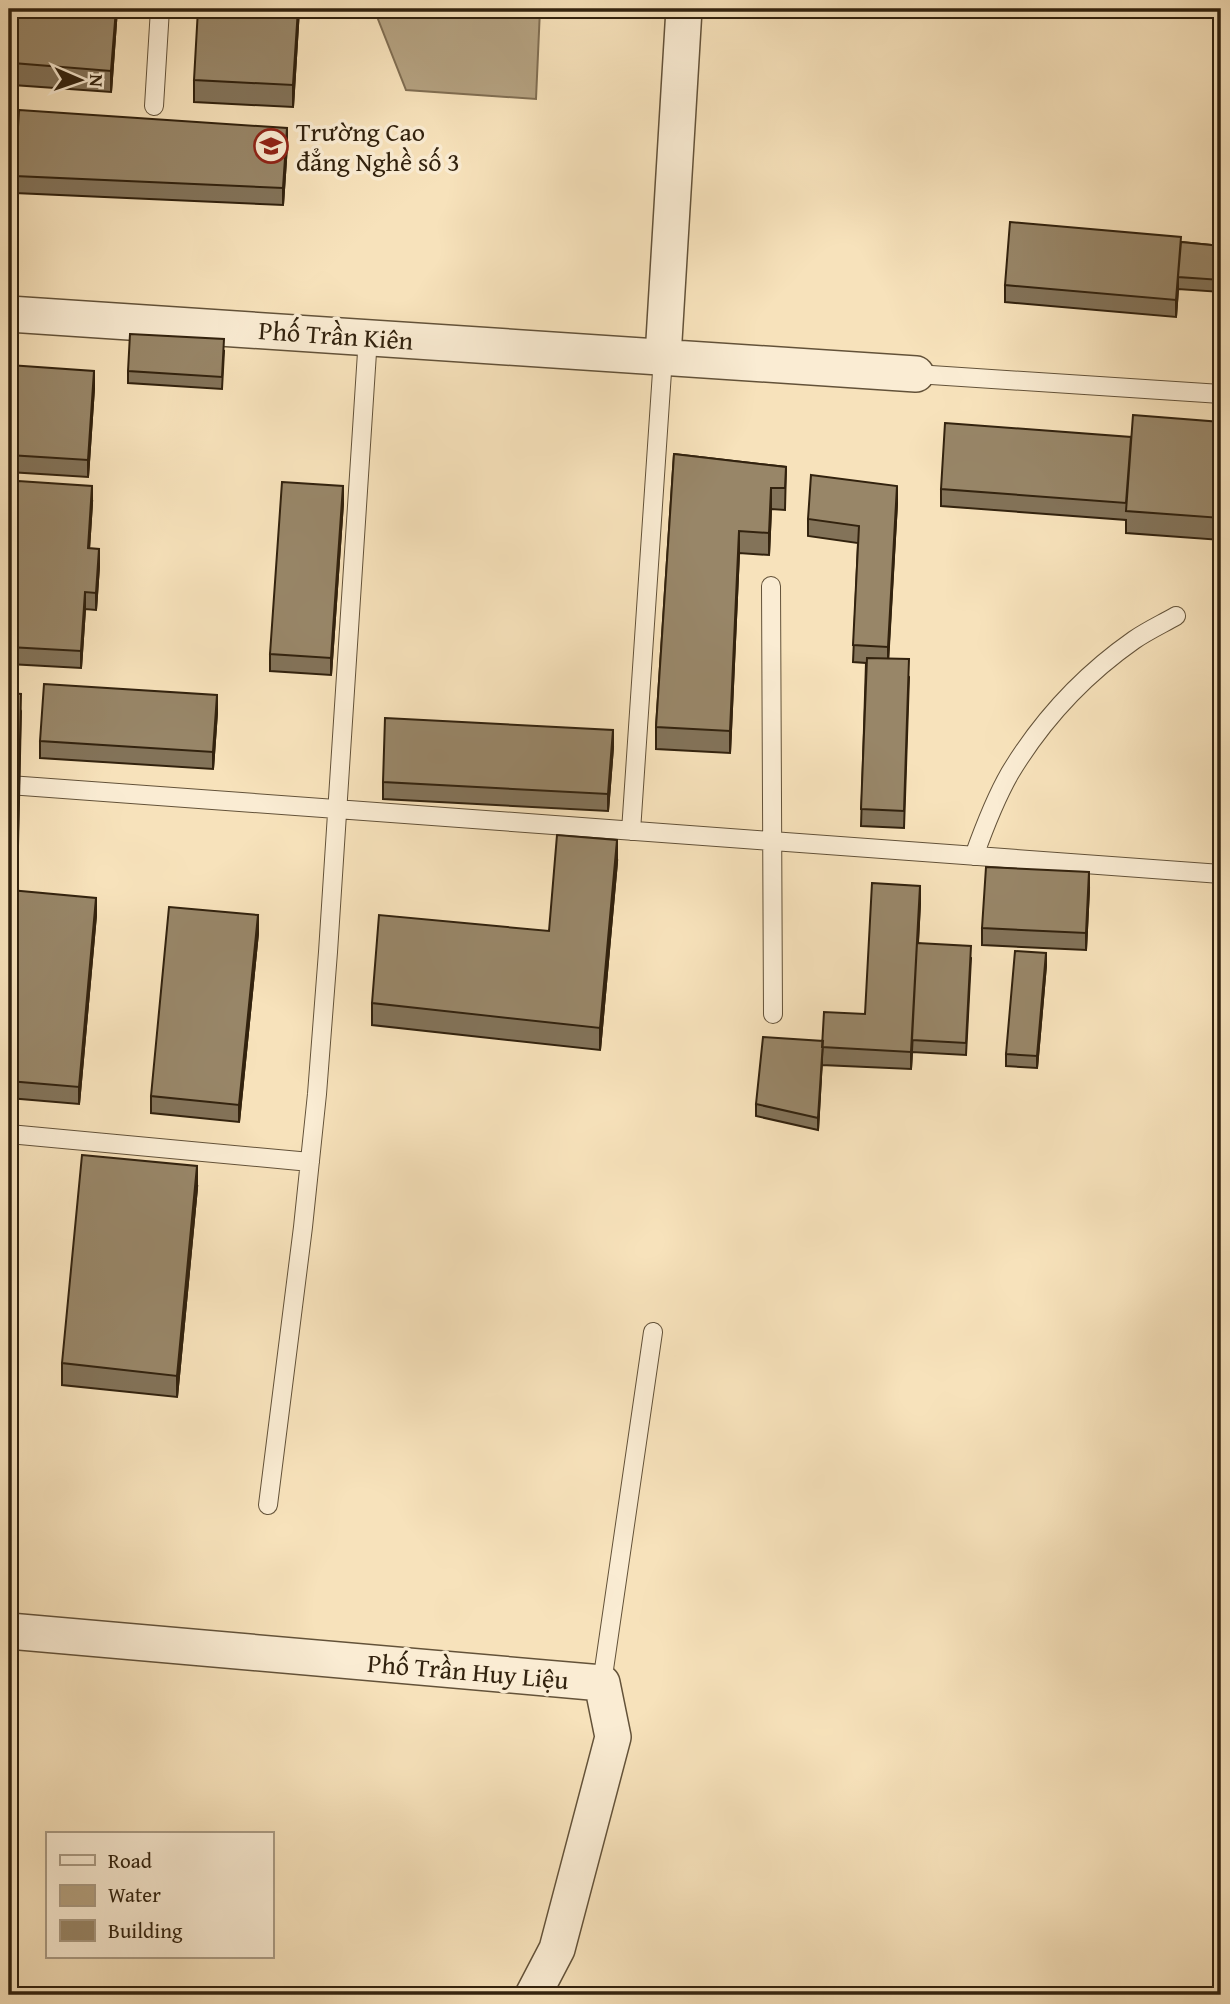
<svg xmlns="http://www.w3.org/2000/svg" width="1230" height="2004" font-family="'Gentium Book Plus',serif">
<rect width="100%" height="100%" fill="#f7e2bb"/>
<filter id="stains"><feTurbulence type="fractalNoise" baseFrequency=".00286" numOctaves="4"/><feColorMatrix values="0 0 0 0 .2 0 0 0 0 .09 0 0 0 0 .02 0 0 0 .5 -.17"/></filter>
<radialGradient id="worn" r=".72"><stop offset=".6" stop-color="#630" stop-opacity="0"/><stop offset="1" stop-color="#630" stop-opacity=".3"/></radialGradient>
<path fill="#b4a180" stroke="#806e52" stroke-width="2" d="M 374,9 L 540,9 L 536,99 L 406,90 Z"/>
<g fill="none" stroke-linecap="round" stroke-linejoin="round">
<g stroke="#635239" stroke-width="20">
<path id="lane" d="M 154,106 L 160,9
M 916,374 L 1221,394
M 771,586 L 773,1014
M 9,785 L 1221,874
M 631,831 L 663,357
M 974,856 C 984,828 995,799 1010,773 C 1042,720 1084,675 1134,640 C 1147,631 1162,624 1176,616
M 9,1134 L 310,1162
M 268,1505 L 303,1227 L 317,1094 L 328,952 L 368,337
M 602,1683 L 653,1332"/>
</g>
<g stroke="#635239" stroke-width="38">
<path id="street" d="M 9,314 L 916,374
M 663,357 L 684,9
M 9,1631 L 602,1683 L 613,1737 L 557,1949 L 533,1995"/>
</g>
<use href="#lane" stroke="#faecd3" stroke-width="18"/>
<use href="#street" stroke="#faecd3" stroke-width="35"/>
</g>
<path fill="#837359" stroke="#32220e" stroke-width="2" d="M 17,9 L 117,9 L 111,92 L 13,85 L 13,63 Z
M 299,9 L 293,107 L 194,102 L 194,80 Z
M 287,145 L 283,205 L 15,193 L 15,176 Z
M 1181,242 L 1221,246 L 1221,292 L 1178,289 L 1176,317 L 1005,302 L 1005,285 Z
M 224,351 L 222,389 L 128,383 L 128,371 Z
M 9,365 L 94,388 L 88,477 L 9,472 Z
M 1221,422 L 1221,540 L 1126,533 L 1126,520 L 941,506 L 941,489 L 1131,437 Z
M 674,454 L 786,467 L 785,510 L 771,509 L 769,555 L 739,553 L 730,753 L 656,749 L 656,727 Z
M 92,503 L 89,549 L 99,566 L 96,610 L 85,609 L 81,668 L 9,664 L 9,611 Z
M 343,503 L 331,675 L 270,671 L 270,654 Z
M 897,503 L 888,659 L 909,677 L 904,828 L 861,826 L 866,663 L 853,662 L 858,543 L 808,536 L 808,519 Z
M 9,693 L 21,711 L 17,891 L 96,915 L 79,1104 L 9,1098 L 10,895 L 9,895 Z
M 217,712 L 213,769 L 40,758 L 40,741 Z
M 613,747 L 608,811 L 383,799 L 383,782 Z
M 617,862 L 600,1050 L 372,1025 L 372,1003 L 549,931 Z
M 1089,889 L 1086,950 L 982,945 L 982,928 Z
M 920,903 L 918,943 L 971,958 L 966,1055 L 912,1052 L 911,1069 L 822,1065 L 822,1059 L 818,1130 L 756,1116 L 756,1104 L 823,1041 L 865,1014 Z
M 258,933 L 239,1122 L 151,1113 L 151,1096 Z
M 1046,965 L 1037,1068 L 1006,1066 L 1006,1054 Z
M 197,1188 L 177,1397 L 62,1385 L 62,1363 Z"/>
<path fill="#6a5e49" stroke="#32220e" stroke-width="2" d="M 116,9 L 117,9 L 111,92 L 111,71 Z
M 298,9 L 299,9 L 293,107 L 293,85 Z
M 287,128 L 287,145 L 283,205 L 283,188 Z
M 1178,277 L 1178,289 L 1176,317 L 1176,300 Z
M 94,371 L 94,388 L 88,477 L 88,460 Z
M 92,486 L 92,503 L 88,565 L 88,548 Z
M 343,486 L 343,503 L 331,675 L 331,658 Z
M 897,486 L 897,503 L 888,664 L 888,647 Z
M 771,488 L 771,509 L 769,555 L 769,533 Z
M 739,531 L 739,553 L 730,753 L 730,731 Z
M 99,549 L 99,566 L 96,610 L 96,593 Z
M 85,592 L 85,609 L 81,668 L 81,651 Z
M 217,695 L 217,712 L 213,769 L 213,752 Z
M 613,730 L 613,747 L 608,811 L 608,794 Z
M 617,840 L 617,862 L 600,1050 L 600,1028 Z
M 1089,872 L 1089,889 L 1086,950 L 1086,933 Z
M 920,886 L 920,903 L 911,1069 L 911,1052 Z
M 96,898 L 96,915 L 79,1104 L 79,1087 Z
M 258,915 L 258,933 L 239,1122 L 239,1105 Z
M 1046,953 L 1046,965 L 1037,1068 L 1037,1056 Z
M 823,1041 L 822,1059 L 818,1130 L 818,1118 Z
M 197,1166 L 197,1188 L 177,1397 L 177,1376 Z"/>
<path fill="#988668" stroke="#32220e" stroke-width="2" d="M 17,9 L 116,9 L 111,71 L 13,63 Z
M 198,9 L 298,9 L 293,85 L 194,80 Z
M 19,110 L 287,128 L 283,188 L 15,176 Z
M 1010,222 L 1181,237 L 1176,300 L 1005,285 Z
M 1181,242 L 1221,246 L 1221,280 L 1178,277 Z
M 130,334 L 224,339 L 222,377 L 128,371 Z
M 9,365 L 94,371 L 88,460 L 9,455 Z
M 1133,415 L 1221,422 L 1221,518 L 1126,511 Z
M 945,423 L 1131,437 L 1126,503 L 941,489 Z
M 674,454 L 786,467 L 785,488 L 771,488 L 769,533 L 739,531 L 730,731 L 656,727 Z
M 811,475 L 897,486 L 888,647 L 853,645 L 859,526 L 808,519 Z
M 18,481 L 92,486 L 88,548 L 99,549 L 96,593 L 85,592 L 81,651 L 9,647 L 9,611 Z
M 282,482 L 343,486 L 331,658 L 270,654 Z
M 867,658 L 909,659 L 904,811 L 861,809 Z
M 44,684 L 217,695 L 213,752 L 40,741 Z
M 9,693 L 21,694 L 17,878 L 9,878 Z
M 385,718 L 613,730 L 608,794 L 383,782 Z
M 557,835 L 617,840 L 600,1028 L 372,1003 L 379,915 L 549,931 Z
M 986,867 L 1089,872 L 1086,933 L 982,928 Z
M 872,883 L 920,886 L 911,1052 L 822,1047 L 824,1012 L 865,1014 Z
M 10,890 L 96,898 L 79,1087 L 9,1081 L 9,904 Z
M 169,907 L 258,915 L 239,1105 L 151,1096 Z
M 917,943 L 971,946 L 966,1043 L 912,1040 Z
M 1015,951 L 1046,953 L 1037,1056 L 1006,1054 Z
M 763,1037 L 823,1041 L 818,1118 L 756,1104 Z
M 82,1155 L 197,1166 L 177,1376 L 62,1363 Z"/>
<defs>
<g id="university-ring" transform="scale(1.75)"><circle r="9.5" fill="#faecd3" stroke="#8f2418" stroke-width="1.5"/><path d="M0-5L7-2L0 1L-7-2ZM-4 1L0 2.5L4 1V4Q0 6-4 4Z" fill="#8f2418"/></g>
</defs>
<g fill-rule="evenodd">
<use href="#university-ring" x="271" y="146"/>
</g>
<g text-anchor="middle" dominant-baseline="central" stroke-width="7" stroke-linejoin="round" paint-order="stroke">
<g font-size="26" fill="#32220e" stroke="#faecd3" text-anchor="start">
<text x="296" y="131">Trường Cao<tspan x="296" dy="30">đẳng Nghề số 3</tspan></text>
</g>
<g font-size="26" fill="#32220e" stroke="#faecd3">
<text transform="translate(336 335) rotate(4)">Phố Trần Kiên</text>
<text transform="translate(468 1671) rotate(5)">Phố Trần Huy Liệu</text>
</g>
</g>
<rect width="1230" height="2004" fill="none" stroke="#f7e2bb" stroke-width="35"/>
<rect x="10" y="10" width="1209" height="1983" fill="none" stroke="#32220e" stroke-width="3.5"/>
<rect x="18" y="18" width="1195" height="1969" fill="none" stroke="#32220e" stroke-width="2"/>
<rect x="46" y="1832" width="228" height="126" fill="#faecd3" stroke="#aa9b84" stroke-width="2"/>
<rect x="60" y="1855" width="35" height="10" fill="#faecd3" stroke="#aa9b84" stroke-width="2"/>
<text x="108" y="1868" font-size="21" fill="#32220e">Road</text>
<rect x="60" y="1885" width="35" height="21" fill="#b4a180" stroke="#aa9b84" stroke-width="2"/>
<text x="108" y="1902" font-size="21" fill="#32220e">Water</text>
<rect x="60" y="1920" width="35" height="21" fill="#988668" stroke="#aa9b84" stroke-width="2"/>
<text x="108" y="1938" font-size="21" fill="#32220e">Building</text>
<g transform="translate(80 80) rotate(92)" stroke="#faecd3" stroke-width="5" paint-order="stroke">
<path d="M0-5L12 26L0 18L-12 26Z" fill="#32220e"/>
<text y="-10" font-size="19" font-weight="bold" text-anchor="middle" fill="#32220e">N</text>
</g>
<rect width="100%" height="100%" filter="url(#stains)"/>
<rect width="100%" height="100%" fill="url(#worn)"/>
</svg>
